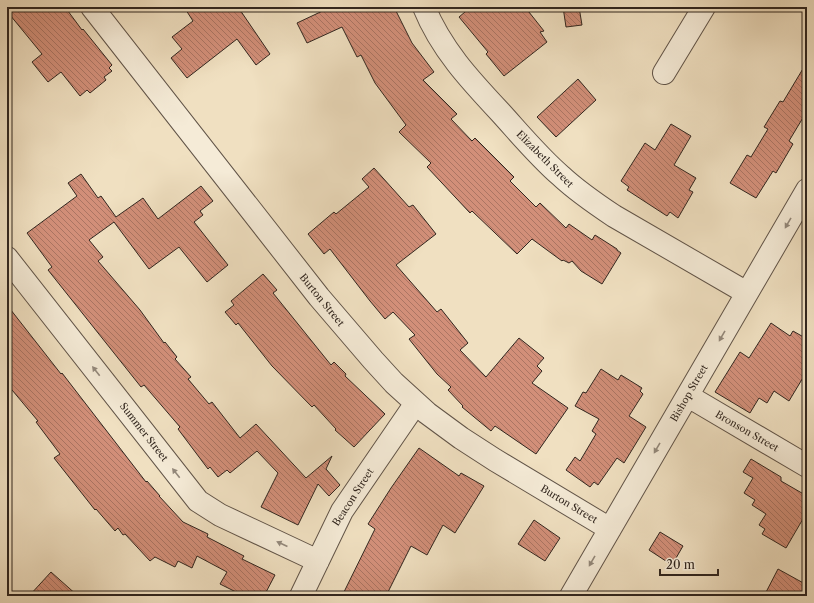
<svg xmlns="http://www.w3.org/2000/svg" width="814" height="603" font-family="'Libre Caslon Text',serif">
<defs>
<pattern id="building-back-hatch" width="6" height="6" patternUnits="userSpaceOnUse"><rect width="6" height="6" fill="#d28f79"/><path d="M-1 5l2 2M0 0l6 6M5-1l2 2" fill="none" stroke="#ab7563"/></pattern>
</defs>
<rect width="100%" height="100%" fill="#f0e0c1"/>
<filter id="stains"><feTurbulence type="fractalNoise" baseFrequency=".005" numOctaves="4"/><feColorMatrix values="0 0 0 0 .2 0 0 0 0 .09 0 0 0 0 .02 0 0 0 .5 -.17"/></filter>
<radialGradient id="worn" r=".72"><stop offset=".6" stop-color="#630" stop-opacity="0"/><stop offset="1" stop-color="#630" stop-opacity=".3"/></radialGradient>
<path fill="url(#building-back-hatch)" stroke="#31261f" d="M 16,7 L 65,7 L 82,30 L 83,29 L 112,65 L 109,68 L 112,71 L 104,77 L 106,80 L 90,93 L 87,90 L 80,96 L 61,72 L 48,82 L 32,62 L 42,54 L 10,15 Z
M 184,7 L 238,7 L 270,54 L 256,65 L 237,39 L 187,78 L 171,58 L 182,49 L 172,37 L 193,21 Z
M 331,7 L 394,7 L 412,43 L 434,72 L 423,80 L 457,114 L 451,119 L 472,141 L 475,138 L 514,177 L 510,181 L 536,207 L 540,203 L 566,228 L 569,224 L 592,240 L 595,235 L 617,249 L 617,250 L 621,253 L 602,284 L 581,271 L 572,261 L 569,263 L 563,260 L 562,261 L 532,239 L 517,254 L 472,211 L 470,213 L 427,167 L 431,163 L 399,132 L 406,125 L 375,83 L 361,55 L 357,57 L 342,27 L 307,43 L 297,23 Z
M 471,7 L 525,7 L 544,31 L 540,32 L 547,42 L 504,76 L 486,54 L 488,52 L 459,17 Z
M 563,7 L 579,7 L 582,25 L 566,27 Z
M 807,62 L 807,111 L 789,141 L 793,144 L 776,173 L 773,171 L 756,198 L 730,183 L 747,155 L 751,157 L 768,129 L 764,127 L 780,101 L 783,102 Z
M 578,79 L 596,100 L 556,137 L 537,117 Z
M 671,124 L 691,136 L 674,165 L 696,178 L 689,190 L 693,192 L 678,218 L 670,212 L 667,216 L 627,190 L 629,187 L 621,181 L 645,143 L 655,150 Z
M 374,168 L 409,207 L 413,205 L 436,234 L 396,265 L 437,312 L 441,309 L 468,343 L 460,350 L 486,377 L 519,338 L 544,358 L 537,366 L 542,371 L 532,383 L 568,408 L 536,454 L 495,426 L 491,431 L 462,407 L 463,406 L 448,390 L 451,387 L 437,374 L 409,339 L 415,335 L 393,312 L 385,319 L 370,301 L 330,249 L 324,254 L 308,234 L 334,212 L 336,214 L 369,187 L 362,179 Z
M 81,174 L 98,198 L 101,196 L 116,217 L 143,198 L 158,219 L 201,186 L 213,201 L 200,211 L 203,215 L 194,222 L 228,265 L 207,282 L 179,247 L 149,269 L 114,222 L 89,240 L 103,257 L 98,261 L 140,310 L 164,343 L 165,342 L 177,357 L 175,359 L 191,377 L 188,379 L 209,404 L 212,402 L 240,438 L 256,424 L 306,478 L 332,456 L 326,469 L 340,485 L 329,496 L 318,484 L 298,525 L 261,507 L 278,473 L 257,451 L 230,473 L 227,470 L 218,477 L 210,467 L 208,469 L 178,429 L 180,427 L 144,385 L 141,387 L 48,270 L 52,267 L 27,233 L 77,196 L 68,183 Z
M 263,274 L 277,290 L 273,293 L 331,365 L 334,362 L 346,374 L 345,376 L 385,414 L 354,447 L 335,430 L 336,429 L 314,405 L 312,407 L 272,366 L 238,323 L 236,325 L 225,312 L 234,305 L 231,301 Z
M 7,305 L 61,374 L 62,373 L 146,482 L 147,481 L 160,496 L 159,496 L 183,522 L 208,534 L 207,537 L 244,556 L 242,559 L 275,575 L 264,596 L 244,596 L 220,584 L 227,572 L 197,556 L 192,568 L 178,561 L 175,567 L 155,557 L 150,561 L 125,534 L 123,535 L 118,528 L 115,531 L 96,509 L 95,510 L 54,458 L 60,454 L 36,422 L 38,421 L 7,384 Z
M 771,323 L 790,336 L 793,331 L 807,339 L 807,371 L 789,401 L 774,391 L 767,403 L 759,398 L 750,413 L 715,392 L 740,352 L 749,358 Z
M 601,369 L 618,380 L 621,375 L 642,388 L 640,391 L 643,394 L 629,416 L 646,427 L 624,463 L 617,458 L 598,485 L 594,482 L 590,487 L 566,470 L 575,457 L 580,461 L 596,434 L 592,431 L 599,419 L 575,406 L 583,392 L 586,393 Z
M 419,448 L 459,476 L 461,473 L 484,486 L 455,533 L 443,525 L 427,555 L 411,546 L 386,596 L 342,596 L 375,529 L 368,524 L 391,488 Z
M 751,459 L 781,477 L 781,481 L 807,496 L 807,512 L 786,548 L 762,534 L 765,529 L 759,525 L 766,514 L 752,505 L 755,500 L 744,493 L 753,478 L 743,472 Z
M 534,520 L 560,538 L 545,561 L 518,544 Z
M 660,532 L 683,546 L 672,565 L 649,550 Z
M 778,569 L 807,585 L 807,596 L 764,596 Z
M 51,572 L 78,596 L 29,596 Z"/>
<g fill="none" stroke-linecap="round" stroke-linejoin="round">
<g stroke="#615448" stroke-width="24">
<path id="street" d="M 92,7 L 319,297 L 373,360 L 394,383 L 427,413 L 461,438 L 495,460 L 610,529
M 424,7 C 441,49 470,80 500,112 C 520,134 539,157 561,176 C 577,191 596,204 614,216 L 747,293
M 664,73 L 704,7
M 7,258 L 198,501 L 220,515 L 318,561
M 688,396 L 807,466
M 301,596 L 342,511 L 416,403
M 571,596 L 807,190"/>
</g>
<use href="#street" stroke="#f5ebd7" stroke-width="22"/>
</g>
<defs><path id="oneway-solid" d="M-6-.8H1V-3.2L6.5 0L1 3.2V.8H-6Z"/></defs>
<g fill="#93887b">
<use href="#oneway-solid" transform="translate(788 223) rotate(120)"/>
<use href="#oneway-solid" transform="translate(722 336) rotate(120)"/>
<use href="#oneway-solid" transform="translate(96 371) rotate(-128)"/>
<use href="#oneway-solid" transform="translate(657 448) rotate(120)"/>
<use href="#oneway-solid" transform="translate(176 473) rotate(-128)"/>
<use href="#oneway-solid" transform="translate(282 544) rotate(-155)"/>
<use href="#oneway-solid" transform="translate(592 561) rotate(120)"/>
</g>
<g text-anchor="middle" dominant-baseline="central" stroke-width="3" stroke-linejoin="round" paint-order="stroke">
<g font-size="10" fill="#31261f" stroke="#f5ebd7">
<text transform="translate(545 159) rotate(45)">Elizabeth Street</text>
<text transform="translate(322 300) rotate(51)">Burton Street</text>
<text transform="translate(689 393) rotate(-60)">Bishop Street</text>
<text transform="translate(747 431) rotate(30)">Bronson Street</text>
<text transform="translate(144 432) rotate(52)">Summer Street</text>
<text transform="translate(353 497) rotate(-57)">Beacon Street</text>
<text transform="translate(569 504) rotate(31)">Burton Street</text>
</g>
</g>
<rect width="814" height="603" fill="none" stroke="#f0e0c1" stroke-width="24"/>
<rect x="8" y="8" width="798" height="587" fill="none" stroke="#31261f" stroke-width="2"/>
<rect x="12" y="12" width="790" height="579" fill="none" stroke="#31261f"/>
<path d="M660 569v6h58v-6" fill="none" stroke="#31261f" stroke-width="2"/>
<text x="666" y="569" font-size="12" fill="#31261f" stroke="#f5ebd7" stroke-width="3" paint-order="stroke">20 m</text>
<rect width="100%" height="100%" filter="url(#stains)"/>
<rect width="100%" height="100%" fill="url(#worn)"/>
</svg>
